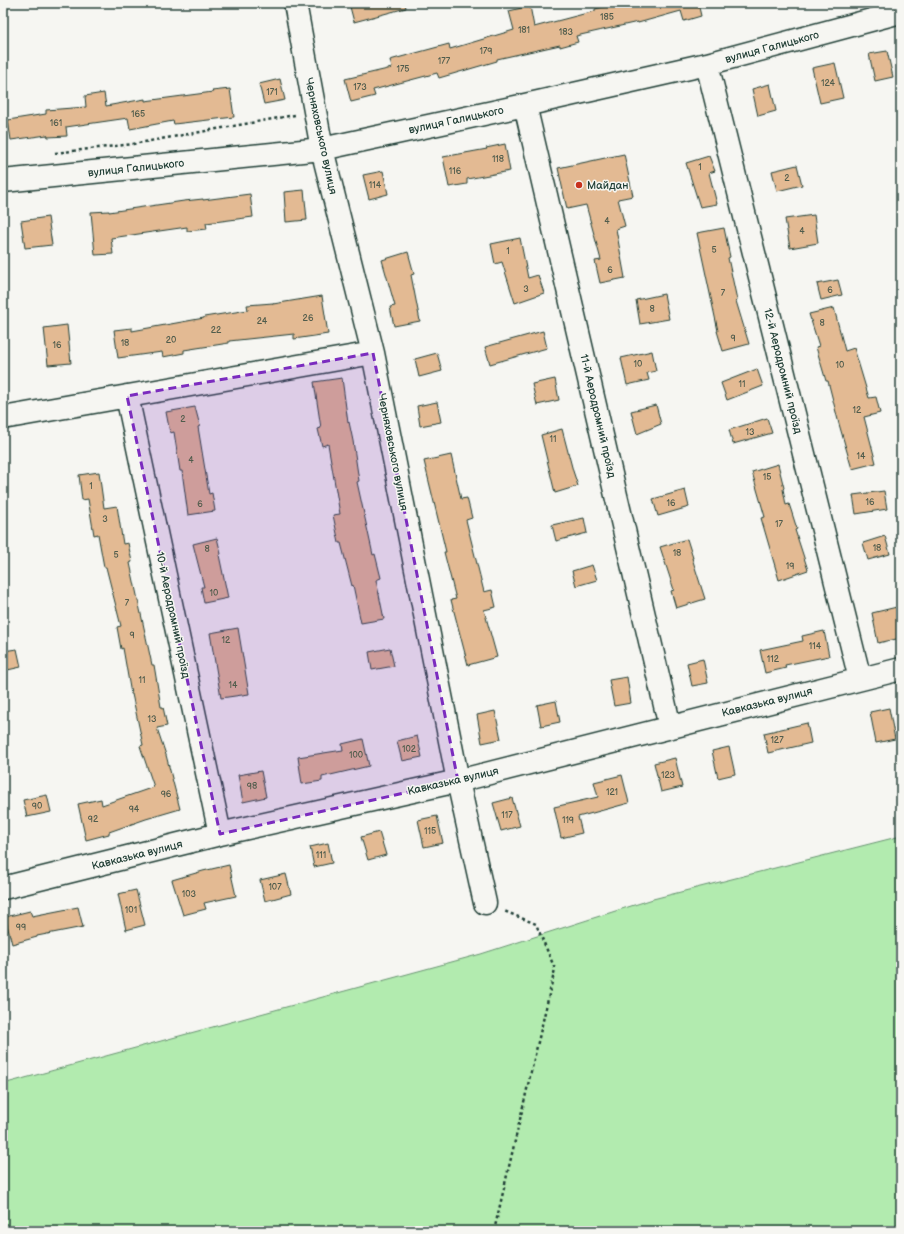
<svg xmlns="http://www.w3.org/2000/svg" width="904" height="1234" font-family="'Balsamiq Sans',sans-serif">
<rect width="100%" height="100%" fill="#f6f6f2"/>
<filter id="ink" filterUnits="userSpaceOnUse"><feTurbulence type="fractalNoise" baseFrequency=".025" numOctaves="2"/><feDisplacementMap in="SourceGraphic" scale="8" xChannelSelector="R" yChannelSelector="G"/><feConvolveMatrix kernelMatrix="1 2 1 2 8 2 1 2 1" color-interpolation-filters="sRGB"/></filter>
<g filter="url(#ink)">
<path fill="#b2ebaf" stroke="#689472" d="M 901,836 L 901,1231 L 3,1231 L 3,1084 L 481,954 L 653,899 Z"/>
<path fill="#e3ba93" stroke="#1f3d34" d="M 349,3 L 405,3 L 406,8 L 354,22 Z
M 619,3 L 698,3 L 701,16 L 684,21 L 681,11 L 638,23 L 638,22 L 576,36 L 578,42 L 560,47 L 560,45 L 497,59 L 497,61 L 439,78 L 437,73 L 373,90 L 375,96 L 351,102 L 345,79 L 392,68 L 390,60 L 449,44 L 450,49 L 514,30 L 509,11 L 530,6 L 534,27 L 595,11 L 595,9 Z
M 887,51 L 893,77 L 875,81 L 869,54 Z
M 835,63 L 843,98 L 820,103 L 812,68 Z
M 280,79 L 285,100 L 264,104 L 259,84 Z
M 770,84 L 776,111 L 758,116 L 752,89 Z
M 230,89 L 234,117 L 174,124 L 173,121 L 130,129 L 128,118 L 66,127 L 67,136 L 48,137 L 47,135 L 11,140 L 8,120 L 46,114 L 46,110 L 86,107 L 85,96 L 104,93 L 106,106 L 145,99 L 145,101 L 213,92 L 212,91 Z
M 505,144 L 510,171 L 467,179 L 467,184 L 449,187 L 443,157 L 487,149 L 486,148 Z
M 624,154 L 633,196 L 618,199 L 625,226 L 616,229 L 625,278 L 600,283 L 595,261 L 601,260 L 586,205 L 567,209 L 558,168 Z
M 709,156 L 715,171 L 709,173 L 717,204 L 700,207 L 686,163 Z
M 797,165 L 802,185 L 777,191 L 772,171 Z
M 383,171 L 388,194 L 369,199 L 363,175 Z
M 304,190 L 307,220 L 286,222 L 284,192 Z
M 250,194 L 253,217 L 206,223 L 207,229 L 187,231 L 187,227 L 111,238 L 113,254 L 95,255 L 91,212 L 109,211 L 109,212 L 184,201 L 203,199 L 203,200 Z
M 814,215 L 818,243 L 790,248 L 785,219 Z
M 48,217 L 52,245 L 25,248 L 21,221 Z
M 724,228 L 730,257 L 728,258 L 737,300 L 736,301 L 749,344 L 723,351 L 717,331 L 718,331 L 697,233 Z
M 520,238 L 528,278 L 538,275 L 544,293 L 515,303 L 502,262 L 495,264 L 491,244 Z
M 408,252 L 414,274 L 411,275 L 420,321 L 394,326 L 390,307 L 395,306 L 382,260 Z
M 838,280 L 842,295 L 821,300 L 817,284 Z
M 664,294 L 669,319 L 640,324 L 636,300 Z
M 322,296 L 328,334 L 294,339 L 294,334 L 229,341 L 229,343 L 184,350 L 184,353 L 163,357 L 162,352 L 118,358 L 114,330 L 132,328 L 132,331 L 204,318 L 204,317 L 248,310 L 247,305 L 273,303 L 273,304 Z
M 834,308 L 845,351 L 854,348 L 869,398 L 876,397 L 880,413 L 864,417 L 876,463 L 852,469 L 839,424 L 828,381 L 826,381 L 816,347 L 819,346 L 809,314 Z
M 67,325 L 71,363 L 48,365 L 44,328 Z
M 543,331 L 547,348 L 490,364 L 485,347 Z
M 652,351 L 656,371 L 647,373 L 649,380 L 627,385 L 621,358 Z
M 437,353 L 442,371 L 419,377 L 415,359 Z
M 757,369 L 763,386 L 727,400 L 721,383 Z
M 342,378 L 348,423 L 349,422 L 353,441 L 359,481 L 357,482 L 373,555 L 375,554 L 381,578 L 376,580 L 384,619 L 361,623 L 353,585 L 352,586 L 341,543 L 339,543 L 333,515 L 340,514 L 328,444 L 322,446 L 318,429 L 321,428 L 314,382 Z
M 555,379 L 559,400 L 537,405 L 532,384 Z
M 437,402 L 441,422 L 420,426 L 417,406 Z
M 656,405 L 661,424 L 637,434 L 631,411 Z
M 195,407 L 200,426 L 198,427 L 209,494 L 212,493 L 215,511 L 188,515 L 182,471 L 180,471 L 174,432 L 170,433 L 166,412 Z
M 767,418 L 772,433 L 733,444 L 729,430 Z
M 562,429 L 573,471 L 578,486 L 555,493 L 541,435 Z
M 451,455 L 461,499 L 467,498 L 472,518 L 466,520 L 484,592 L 492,590 L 496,607 L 484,610 L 497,657 L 468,665 L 451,600 L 456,599 L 444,552 L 446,552 L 424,461 Z
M 778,464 L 784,488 L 783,489 L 786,505 L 789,504 L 791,510 L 797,529 L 795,530 L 808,570 L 779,580 L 761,518 L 765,517 L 752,472 Z
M 99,472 L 104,508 L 117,506 L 123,544 L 128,543 L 132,562 L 130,563 L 152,665 L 154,665 L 161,707 L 163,707 L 167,726 L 157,728 L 166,755 L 180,809 L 146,819 L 109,832 L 109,834 L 86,840 L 78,804 L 101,799 L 102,805 L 154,787 L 140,746 L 143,745 L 132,694 L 131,694 L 123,648 L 121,649 L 117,627 L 121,626 L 106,567 L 104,567 L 98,534 L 94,535 L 88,499 L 82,500 L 79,475 Z
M 685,490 L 689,507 L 658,516 L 653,499 Z
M 884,491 L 887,509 L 856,514 L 853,495 Z
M 584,518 L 587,533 L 556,541 L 552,525 Z
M 885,536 L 890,554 L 868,560 L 863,543 Z
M 217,538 L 221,554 L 219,555 L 228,598 L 204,603 L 201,587 L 204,587 L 193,544 Z
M 687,539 L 693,558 L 692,558 L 705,599 L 676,608 L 671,591 L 674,590 L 660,547 Z
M 592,565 L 597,580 L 576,586 L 572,571 Z
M 901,606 L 901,638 L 878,643 L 872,613 Z
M 238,628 L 249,694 L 221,698 L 210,633 Z
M 824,631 L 829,656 L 785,665 L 786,668 L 765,673 L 760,650 L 803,641 L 802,636 Z
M 390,648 L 394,666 L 372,670 L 369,652 Z
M 17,649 L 21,667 L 3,671 L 3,651 Z
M 703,659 L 708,683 L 692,686 L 687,663 Z
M 627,677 L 631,703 L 614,706 L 609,680 Z
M 556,701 L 560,722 L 541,726 L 537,705 Z
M 889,708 L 895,739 L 876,743 L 870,712 Z
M 495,711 L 501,739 L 482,743 L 477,715 Z
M 807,723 L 811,743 L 768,753 L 764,733 Z
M 417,736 L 422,757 L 402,761 L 397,741 Z
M 363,739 L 369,766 L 322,777 L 322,781 L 302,784 L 298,757 L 343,750 L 342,744 Z
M 729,747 L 735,774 L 718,778 L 712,751 Z
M 675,758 L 682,787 L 661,792 L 654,763 Z
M 261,771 L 266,797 L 243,802 L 238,775 Z
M 622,775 L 629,803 L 578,817 L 582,833 L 561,838 L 554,807 L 598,797 L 594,782 Z
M 47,795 L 51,812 L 27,817 L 23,800 Z
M 512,798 L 520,826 L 501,831 L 493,803 Z
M 437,816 L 443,843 L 424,847 L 418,820 Z
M 379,832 L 386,855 L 368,860 L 361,837 Z
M 328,843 L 332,863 L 314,867 L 310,847 Z
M 229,865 L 236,896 L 204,903 L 206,909 L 183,915 L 172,880 L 203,871 Z
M 286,874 L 291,894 L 265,901 L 260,880 Z
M 136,890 L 145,925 L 126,930 L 118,894 Z
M 78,907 L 83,927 L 37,936 L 37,937 L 12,944 L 5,917 L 30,911 L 32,916 Z"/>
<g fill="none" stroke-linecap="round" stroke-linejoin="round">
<g stroke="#1f3d34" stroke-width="25">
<path id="minor" d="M 295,3 L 322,149 L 373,353 L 458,781 L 485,903
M 707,64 L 860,679
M 525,105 L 670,727
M 3,181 L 322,149 L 525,105 L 707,64 L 901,12
M 127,396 L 220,834
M 3,418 L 373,353
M 3,888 L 220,834 L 458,781 L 901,669"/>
</g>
<path stroke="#1f3d34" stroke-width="2.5" stroke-dasharray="3 3" stroke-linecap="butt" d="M 55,153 L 133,144 L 295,115
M 494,1231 L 555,969 L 536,924 L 504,911"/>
<use href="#minor" stroke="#f6f6f2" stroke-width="22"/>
</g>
</g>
<path fill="#7b2cbf" fill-opacity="0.2" stroke="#7b2cbf" stroke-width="3" stroke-dasharray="8 5" stroke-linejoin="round" d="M 373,353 L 458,781 L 220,834 L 127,396 Z"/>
<circle fill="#c8321e" stroke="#f6f6f2" stroke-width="1.5" cx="579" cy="185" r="4"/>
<g text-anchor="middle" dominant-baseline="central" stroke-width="3" stroke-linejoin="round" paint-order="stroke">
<g font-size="9" fill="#505c4c">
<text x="607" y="17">185</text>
<text x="524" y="30">181</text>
<text x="566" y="32">183</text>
<text x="486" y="51">179</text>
<text x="444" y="61">177</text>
<text x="403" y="69">175</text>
<text x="828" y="83">124</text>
<text x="360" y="87">173</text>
<text x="272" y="92">171</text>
<text x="138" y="114">165</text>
<text x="56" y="123">161</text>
<text x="498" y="159">118</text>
<text x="700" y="167">1</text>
<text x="455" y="171">116</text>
<text x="787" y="178">2</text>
<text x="375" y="185">114</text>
<text x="607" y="221">4</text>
<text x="802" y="231">4</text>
<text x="714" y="250">5</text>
<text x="508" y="251">1</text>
<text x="610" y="270">6</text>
<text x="526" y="289">3</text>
<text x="830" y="290">6</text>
<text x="723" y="293">7</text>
<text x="652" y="309">8</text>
<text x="308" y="318">26</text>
<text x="262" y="321">24</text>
<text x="822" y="323">8</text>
<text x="216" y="330">22</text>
<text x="733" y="338">9</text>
<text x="171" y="340">20</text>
<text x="125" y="343">18</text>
<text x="57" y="345">16</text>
<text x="638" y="364">10</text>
<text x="840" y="365">10</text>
<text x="742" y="384">11</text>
<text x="857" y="410">12</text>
<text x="183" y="419">2</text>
<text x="750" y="432">13</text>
<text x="553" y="439">11</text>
<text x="861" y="456">14</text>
<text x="191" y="460">4</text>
<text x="767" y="477">15</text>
<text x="91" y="486">1</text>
<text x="870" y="502">16</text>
<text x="671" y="503">16</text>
<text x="200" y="504">6</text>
<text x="105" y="519">3</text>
<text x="779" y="524">17</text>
<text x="877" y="548">18</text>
<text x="207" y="549">8</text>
<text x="677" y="553">18</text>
<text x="116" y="555">5</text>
<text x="790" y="566">19</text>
<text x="214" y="593">10</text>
<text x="127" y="603">7</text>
<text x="132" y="635">9</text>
<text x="226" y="640">12</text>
<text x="815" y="646">114</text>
<text x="773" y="659">112</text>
<text x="142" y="680">11</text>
<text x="233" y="685">14</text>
<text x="152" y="719">13</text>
<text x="777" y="740">127</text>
<text x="409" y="749">102</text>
<text x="356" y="755">100</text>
<text x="668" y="775">123</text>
<text x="252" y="786">98</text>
<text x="612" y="792">121</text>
<text x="166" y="794">96</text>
<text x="37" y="806">90</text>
<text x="134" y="809">94</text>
<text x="507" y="815">117</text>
<text x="93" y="819">92</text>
<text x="568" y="820">119</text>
<text x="430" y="831">115</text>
<text x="321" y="855">111</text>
<text x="275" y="887">107</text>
<text x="189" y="894">103</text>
<text x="131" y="910">101</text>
<text x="21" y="927">99</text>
</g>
<g font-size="11" fill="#1f3d34" stroke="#f6f6f2">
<text transform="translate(772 47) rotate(-15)">вулиця Галицького</text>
<text transform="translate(456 120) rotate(-12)">вулиця Галицького</text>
<text transform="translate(321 136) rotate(78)">Черняховського вулиця</text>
<text transform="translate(136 168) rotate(-6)">вулиця Галицького</text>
<text transform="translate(783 371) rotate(76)">12-й Аеродромний проїзд</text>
<text transform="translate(598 416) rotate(77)">11-й Аеродромний проїзд</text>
<text transform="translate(393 452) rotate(79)">Черняховського вулиця</text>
<text transform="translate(173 615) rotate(78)">10-й Аеродромний проїзд</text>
<text transform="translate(767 702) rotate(-14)">Кавказька вулиця</text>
<text transform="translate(453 781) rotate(-13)">Кавказька вулиця</text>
<text transform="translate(137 855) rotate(-14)">Кавказька вулиця</text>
</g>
<g font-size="11" fill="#1f3d34" stroke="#f6f6f2" text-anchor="start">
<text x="587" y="185">Майдан</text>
</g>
</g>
<rect width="904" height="1234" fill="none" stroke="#f6f6f2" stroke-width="16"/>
<rect x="8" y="8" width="888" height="1218" fill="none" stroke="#1f3d34" stroke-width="1.5" filter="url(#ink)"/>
</svg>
